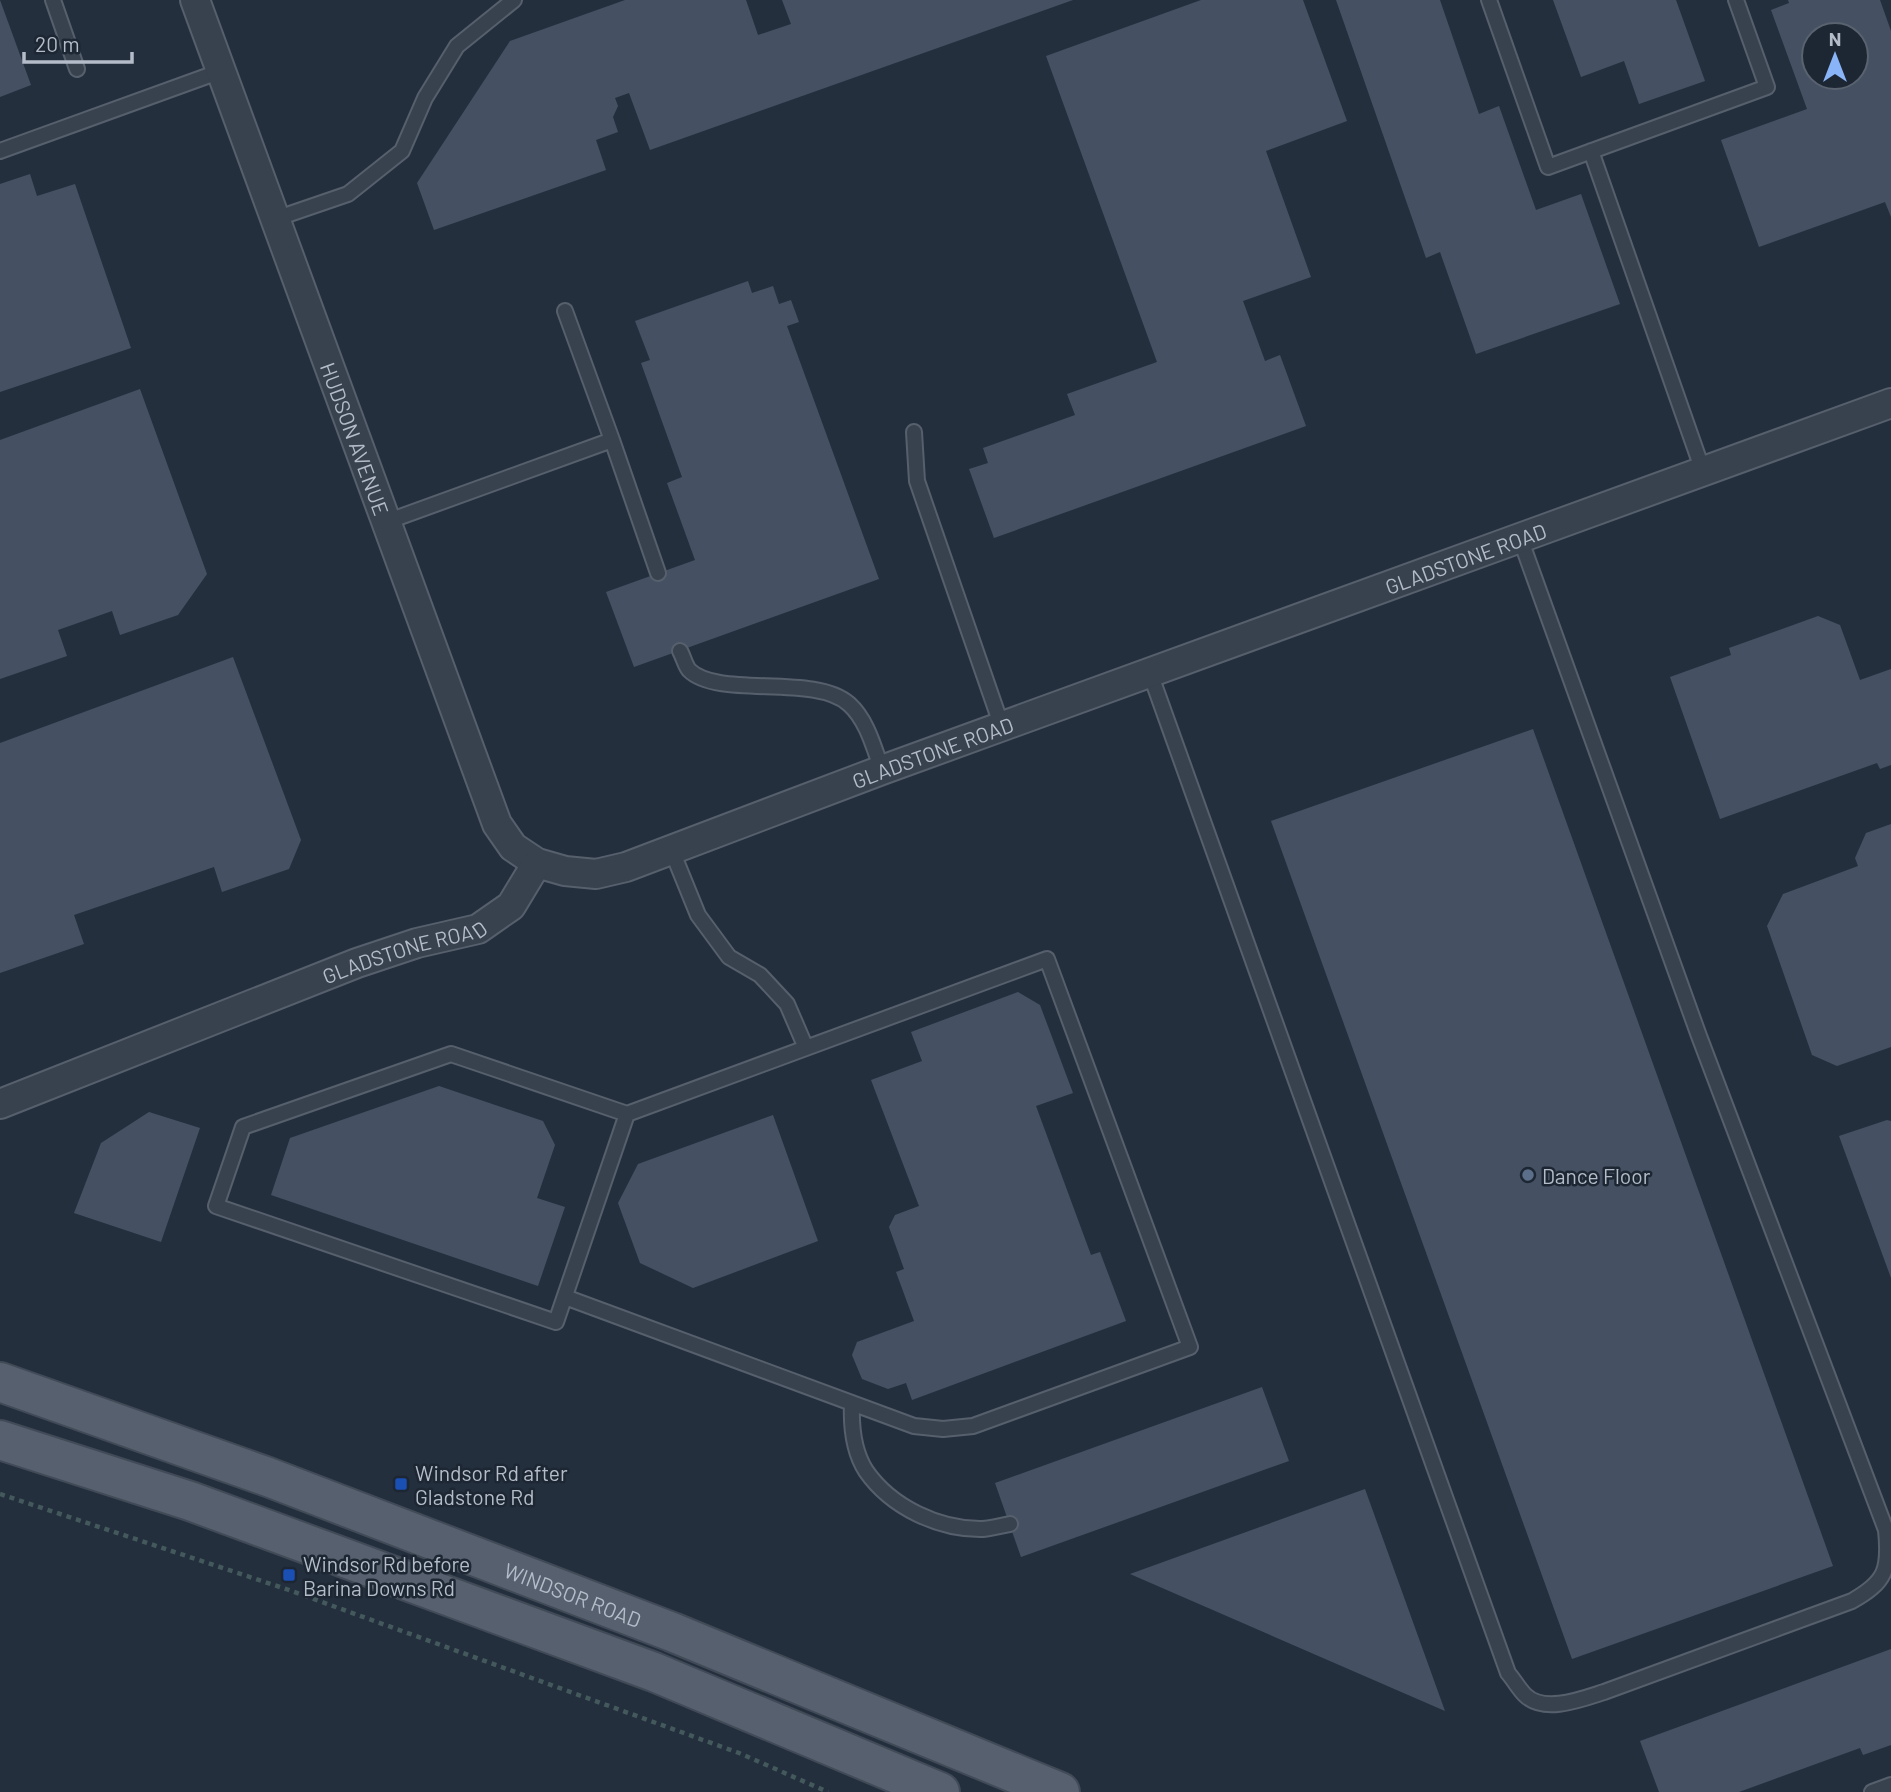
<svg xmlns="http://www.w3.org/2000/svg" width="1891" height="1792" font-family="Barlow,sans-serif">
<rect width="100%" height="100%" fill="#242f3e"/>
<path fill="#455162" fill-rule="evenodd" d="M 0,0 L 31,85 L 0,97 Z
M 625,0 L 746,0 L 758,35 L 791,24 L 782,0 L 1073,0 L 650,150 L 629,93 L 615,98 L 618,106 L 613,117 L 618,132 L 596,140 L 606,170 L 434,230 L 417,183 L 510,41 Z
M 1201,0 L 1303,0 L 1347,121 L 1266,151 L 1311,277 L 1243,301 L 1265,361 L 1280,355 L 1306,426 L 994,538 L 969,469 L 988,463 L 983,448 L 1075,415 L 1067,394 L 1157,362 L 1046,56 Z
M 1336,0 L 1440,0 L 1479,114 L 1499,106 L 1536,210 L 1581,194 L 1620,304 L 1476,354 L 1440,252 L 1426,258 Z
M 1553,0 L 1676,0 L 1705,81 L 1639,104 L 1624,61 L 1581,77 Z
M 1788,0 L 1880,0 L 1891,31 L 1891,217 L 1885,202 L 1759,247 L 1721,140 L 1807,109 L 1771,10 L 1789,3 ZM 1814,35 L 1856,35 L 1856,77 L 1814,77 Z
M 30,174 L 37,196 L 75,184 L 131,348 L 0,392 L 0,184 Z
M 748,281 L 752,293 L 773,286 L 779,304 L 791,300 L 799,322 L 787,326 L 879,579 L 634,667 L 606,592 L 695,560 L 667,483 L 682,477 L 641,363 L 650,360 L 635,321 Z
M 140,389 L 207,574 L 178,615 L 120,635 L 112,611 L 58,630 L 67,656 L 0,679 L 0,440 Z
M 1818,616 L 1840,625 L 1860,680 L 1891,669 L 1891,765 L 1880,769 L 1877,763 L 1720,819 L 1670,677 L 1731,655 L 1729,648 Z
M 233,657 L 301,840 L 289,869 L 222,892 L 214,867 L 74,915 L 84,944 L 0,973 L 0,743 Z
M 1533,729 L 1833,1566 L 1572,1659 L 1271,821 Z
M 1891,824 L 1891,1047 L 1837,1066 L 1812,1055 L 1767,926 L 1783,894 L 1858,866 L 1855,858 L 1866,833 Z
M 1018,992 L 1040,1005 L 1073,1093 L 1036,1106 L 1091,1255 L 1100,1252 L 1126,1321 L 912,1400 L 906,1383 L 888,1389 L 862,1379 L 852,1355 L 857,1342 L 914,1321 L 896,1272 L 904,1269 L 889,1227 L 895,1215 L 919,1206 L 871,1080 L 922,1061 L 911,1032 Z
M 439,1086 L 543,1121 L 555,1145 L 537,1198 L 565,1207 L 538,1286 L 271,1195 L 290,1138 Z
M 149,1112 L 200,1128 L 161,1242 L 74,1213 L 101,1143 Z
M 773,1115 L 818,1241 L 693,1288 L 640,1263 L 618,1203 L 638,1164 Z
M 1887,1120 L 1891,1121 L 1891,1278 L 1839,1136 Z
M 1262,1387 L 1289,1461 L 1021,1557 L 995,1483 Z
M 1365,1489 L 1445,1711 L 1130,1574 Z
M 1891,1649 L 1891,1745 L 1863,1755 L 1860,1748 L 1739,1792 L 1659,1792 L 1640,1741 Z"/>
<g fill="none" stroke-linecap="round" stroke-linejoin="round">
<g stroke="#565f6c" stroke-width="18">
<path id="service" d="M 53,0 L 77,69
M 1489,0 L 1548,167 L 1767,87 L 1736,0
M 0,151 L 221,71
M 1591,151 L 1703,471
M 275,219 L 348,194 L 402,151 L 425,98 L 457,46 L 514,0
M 565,311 L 612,440
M 914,432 L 917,481 L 1002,727
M 386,522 L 612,440 L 658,573
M 680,651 C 683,656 685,665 689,670 C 718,699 815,673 849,704 C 867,720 874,748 882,770
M 1150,673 L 1508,1673 C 1514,1680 1519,1689 1525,1695 C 1544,1714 1582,1699 1604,1692 L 1852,1601 C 1886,1582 1890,1569 1886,1530 L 1699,1036 L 1520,538
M 672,851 L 698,915 L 729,957 L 760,975 L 787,1004 L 806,1048
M 451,1054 L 627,1114 L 556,1322 L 216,1206 L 243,1127 Z
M 565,1297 L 914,1426 L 943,1429 L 973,1426 L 1190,1347 L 1047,959 L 627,1114
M 852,1403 C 851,1426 853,1451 866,1471 C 891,1507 939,1530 983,1529 C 992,1528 1001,1526 1010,1524
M 1872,1792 L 1891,1785"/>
</g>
<g stroke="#565f6c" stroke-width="32">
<g id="minor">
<path id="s1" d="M 195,0 L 497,824 L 513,847 L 537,863 L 565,871 L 596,874 L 626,867 L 882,770 L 1891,403"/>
<path id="s2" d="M 0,1104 L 357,963 L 417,943 L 478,929 L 511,906 L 537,863"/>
</g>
</g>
<g stroke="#414a57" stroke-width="42">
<g id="primary">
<path id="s3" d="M 0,1382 L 268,1477 L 672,1632 L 1060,1792"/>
<path d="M 0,1440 L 190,1501 L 654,1672 L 940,1792"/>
</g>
</g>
<path stroke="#44595c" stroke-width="4.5" stroke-dasharray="5 5" stroke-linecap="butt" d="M 0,1494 L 286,1589 L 739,1753 L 828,1792"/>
<use href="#service" stroke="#38414e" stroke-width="14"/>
<use href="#minor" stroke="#38414e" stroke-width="28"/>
<use href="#primary" stroke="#56606e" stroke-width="38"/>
</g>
<circle fill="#5c6f8a" stroke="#1d2633" stroke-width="2.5" cx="1528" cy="1175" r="7"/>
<g fill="#1a4fb4" stroke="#1d2633" stroke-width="2.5">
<rect x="394" y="1477" width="14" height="14" rx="3.5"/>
<rect x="282" y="1568" width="14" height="14" rx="3.5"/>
</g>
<g text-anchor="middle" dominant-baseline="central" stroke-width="5" stroke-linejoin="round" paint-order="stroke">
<g font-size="21" fill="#b4bcc9" stroke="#1d2633">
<text stroke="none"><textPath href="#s1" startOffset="467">HUDSON AVENUE</textPath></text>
<text stroke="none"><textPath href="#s1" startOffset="1920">GLADSTONE ROAD</textPath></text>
<text stroke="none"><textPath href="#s1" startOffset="1353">GLADSTONE ROAD</textPath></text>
<text stroke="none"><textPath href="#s2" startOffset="432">GLADSTONE ROAD</textPath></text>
<text stroke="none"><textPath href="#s3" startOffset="611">WINDSOR ROAD</textPath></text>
</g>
<g font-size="21" fill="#b4bcc9" stroke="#1d2633" text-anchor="start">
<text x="1542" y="1175">Dance Floor</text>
<text x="415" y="1472">Windsor Rd after<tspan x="415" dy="24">Gladstone Rd</tspan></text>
<text x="303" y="1563">Windsor Rd before<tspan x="303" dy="24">Barina Downs Rd</tspan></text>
</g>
</g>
<g transform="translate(1835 56)"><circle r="33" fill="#1d2633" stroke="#59626f" stroke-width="2"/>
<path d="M0-5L12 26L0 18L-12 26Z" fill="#8ab4f8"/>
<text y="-10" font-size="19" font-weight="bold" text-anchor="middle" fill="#b4bcc9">N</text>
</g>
<path d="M24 52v10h108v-10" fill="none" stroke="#b4bcc9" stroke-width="3.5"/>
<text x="35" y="52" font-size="21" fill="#b4bcc9" stroke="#1d2633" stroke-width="5" paint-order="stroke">20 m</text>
</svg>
